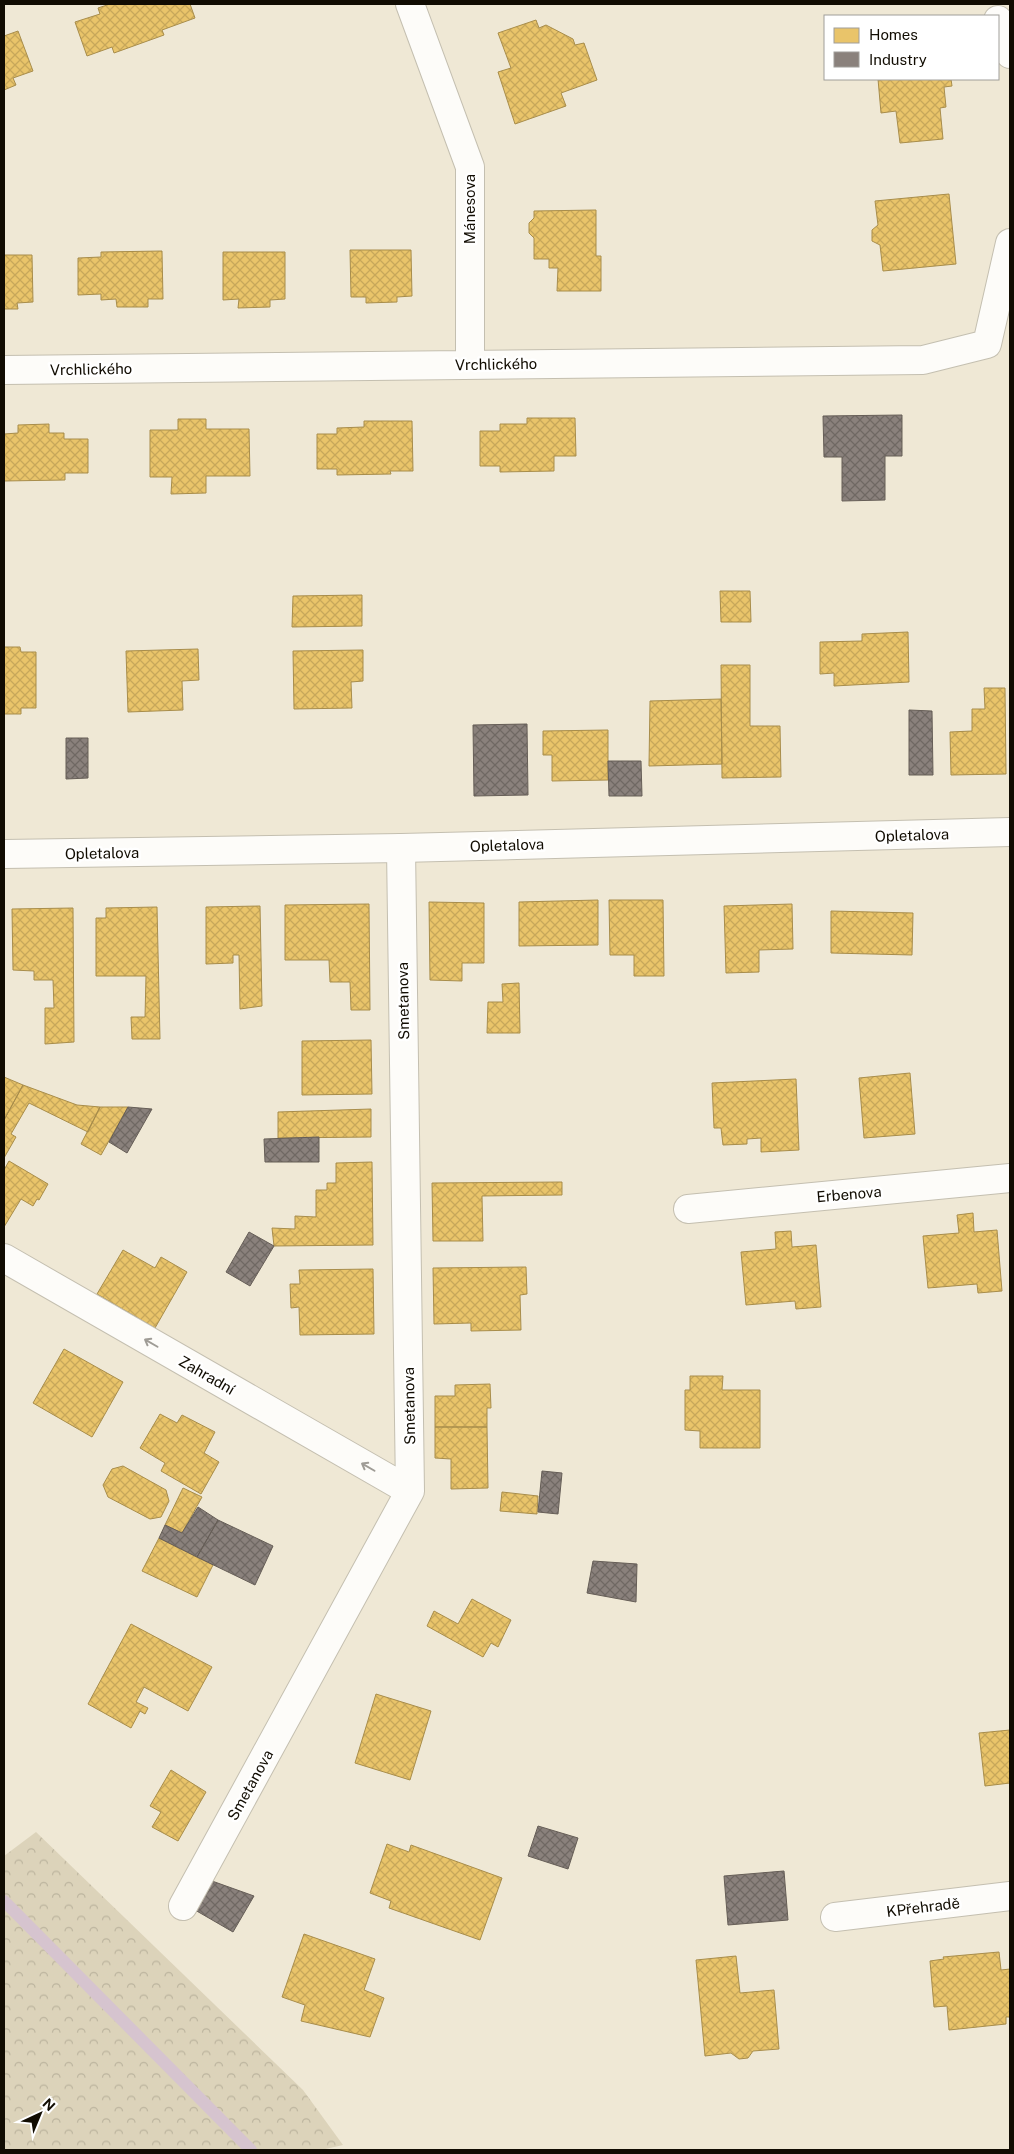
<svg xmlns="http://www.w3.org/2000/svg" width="1014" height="2154" font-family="'Public Sans',sans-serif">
<defs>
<pattern id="forest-crowns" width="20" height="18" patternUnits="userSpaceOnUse" patternTransform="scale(1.25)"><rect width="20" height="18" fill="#dcd3ba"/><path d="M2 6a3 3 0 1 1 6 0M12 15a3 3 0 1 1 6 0" fill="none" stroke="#bcb49e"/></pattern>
<pattern id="homes-cross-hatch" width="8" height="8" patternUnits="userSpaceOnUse" patternTransform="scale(1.25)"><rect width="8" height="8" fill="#e9c46a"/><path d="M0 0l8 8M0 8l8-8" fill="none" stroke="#c7a75a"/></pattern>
<pattern id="industry-cross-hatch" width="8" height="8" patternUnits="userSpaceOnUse" patternTransform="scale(1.25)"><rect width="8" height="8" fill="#8a817c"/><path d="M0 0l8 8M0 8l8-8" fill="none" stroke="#6f6863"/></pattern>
</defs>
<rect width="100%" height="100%" fill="#efe8d5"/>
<path fill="url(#forest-crowns)" d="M 36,1832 L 303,2090 L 343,2145 L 321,2150 L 4,2150 L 4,1856 Z"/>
<path fill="url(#homes-cross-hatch)" stroke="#a88d4b" d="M 110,4 L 190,4 L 195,18 L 162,30 L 164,35 L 114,53 L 112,47 L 87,56 L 75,22 L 100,14 L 98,8 Z
M 536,20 L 539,28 L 546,25 L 573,39 L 575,45 L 584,43 L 597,80 L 561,93 L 566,106 L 515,124 L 498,72 L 511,68 L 498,33 Z
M 18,31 L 33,71 L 13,78 L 16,85 L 4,90 L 4,36 Z
M 878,79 L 951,79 L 952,86 L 944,87 L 946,107 L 940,108 L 943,139 L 900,143 L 896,111 L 881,113 Z
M 949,194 L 956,264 L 883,271 L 880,245 L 872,241 L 872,230 L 878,225 L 875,201 Z
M 596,210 L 596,256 L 601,256 L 601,291 L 557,291 L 558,268 L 549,268 L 549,259 L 534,259 L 534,238 L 529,233 L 529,223 L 534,218 L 534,211 Z
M 350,250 L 411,250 L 412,296 L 397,297 L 397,302 L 366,303 L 366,297 L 351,297 Z
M 162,251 L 163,299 L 148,299 L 148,307 L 117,307 L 116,299 L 101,300 L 101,294 L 78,295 L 78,258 L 101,257 L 101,252 Z
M 223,252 L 285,252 L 285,299 L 270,300 L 270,307 L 238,308 L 239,299 L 223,300 Z
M 4,255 L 32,255 L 33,302 L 17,303 L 18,309 L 4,309 Z
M 527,418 L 575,418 L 576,456 L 554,456 L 554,471 L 500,472 L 500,466 L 480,466 L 480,431 L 500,431 L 500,424 L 527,424 Z
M 178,419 L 206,419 L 206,429 L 249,429 L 250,476 L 206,476 L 206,493 L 171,494 L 172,477 L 150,477 L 150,430 L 178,430 Z
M 364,421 L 412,421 L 413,471 L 390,471 L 391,474 L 337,475 L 337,469 L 317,469 L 317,434 L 337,434 L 337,428 L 364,427 Z
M 49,424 L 49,433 L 64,433 L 64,439 L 88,439 L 88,473 L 65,473 L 65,480 L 4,481 L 4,434 L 18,433 L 18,425 Z
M 720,591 L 750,591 L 751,622 L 721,622 Z
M 362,595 L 362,626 L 292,627 L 293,596 Z
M 908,632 L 909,682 L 834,686 L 834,673 L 820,674 L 820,642 L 862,641 L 862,634 Z
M 4,647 L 20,647 L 21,652 L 36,652 L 36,708 L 21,708 L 21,714 L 4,714 Z
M 198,649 L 199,680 L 182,681 L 183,710 L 128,712 L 126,651 Z
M 363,650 L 363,681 L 351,682 L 352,708 L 294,709 L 293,651 Z
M 721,665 L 750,665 L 750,726 L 780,726 L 781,777 L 722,778 Z
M 984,688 L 1005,688 L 1006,774 L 951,775 L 950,732 L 972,731 L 972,709 L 985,709 Z
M 721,699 L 722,764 L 649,766 L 650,701 Z
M 608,730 L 608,780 L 552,781 L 552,755 L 543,755 L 543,731 Z
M 598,900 L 598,945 L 519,946 L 519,902 Z
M 609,900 L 663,900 L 664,976 L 634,976 L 634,955 L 610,955 Z
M 429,902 L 484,903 L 484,963 L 462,963 L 462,981 L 430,980 Z
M 369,904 L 370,1010 L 351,1010 L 350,982 L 330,982 L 329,960 L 285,960 L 285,905 Z
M 792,904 L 793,949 L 759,950 L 759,972 L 726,973 L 724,906 Z
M 260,906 L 262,1006 L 240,1009 L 239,955 L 233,955 L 233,963 L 206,964 L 206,907 Z
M 157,907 L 160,1039 L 132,1039 L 131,1017 L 145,1017 L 146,976 L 96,976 L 96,918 L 106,918 L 106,908 Z
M 73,908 L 74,1042 L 45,1044 L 45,1008 L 54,1008 L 53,980 L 34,980 L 34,971 L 13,970 L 12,909 Z
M 831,911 L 913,913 L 912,955 L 831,953 Z
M 519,983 L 520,1033 L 487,1033 L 488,1002 L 503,1002 L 502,984 Z
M 371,1040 L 372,1094 L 302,1095 L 302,1041 Z
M 910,1073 L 915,1134 L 864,1138 L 859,1078 Z
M 4,1077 L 23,1085 L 4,1120 Z
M 796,1079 L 799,1150 L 761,1152 L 761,1138 L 747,1139 L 747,1144 L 723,1145 L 721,1128 L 714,1128 L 712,1083 Z
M 23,1085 L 77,1105 L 100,1107 L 88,1132 L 29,1103 L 11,1134 L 16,1137 L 4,1158 L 4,1120 Z
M 100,1107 L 128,1107 L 101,1155 L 81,1144 Z
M 371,1109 L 371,1137 L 278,1138 L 278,1112 Z
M 9,1161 L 48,1184 L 39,1200 L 37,1199 L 33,1206 L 21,1199 L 4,1227 L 4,1170 Z
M 372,1162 L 373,1245 L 274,1246 L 272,1228 L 295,1229 L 295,1216 L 316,1217 L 316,1190 L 327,1190 L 327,1183 L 336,1183 L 336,1163 Z
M 562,1182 L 562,1195 L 482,1196 L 483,1241 L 433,1241 L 432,1183 Z
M 973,1213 L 974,1232 L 997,1230 L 1002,1291 L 978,1293 L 977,1284 L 928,1288 L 923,1236 L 959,1233 L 957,1215 Z
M 791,1231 L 792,1247 L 816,1245 L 821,1307 L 796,1309 L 795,1301 L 746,1305 L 741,1252 L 776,1249 L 775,1232 Z
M 123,1250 L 155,1268 L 161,1257 L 187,1272 L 155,1328 L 97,1294 Z
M 526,1267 L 527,1294 L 520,1295 L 521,1330 L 471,1331 L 471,1323 L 434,1324 L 433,1268 Z
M 373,1269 L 374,1334 L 300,1335 L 299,1307 L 291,1308 L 290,1284 L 300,1284 L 299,1270 Z
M 64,1349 L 123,1382 L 92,1437 L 33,1403 Z
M 690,1376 L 723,1376 L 722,1390 L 760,1390 L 760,1448 L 700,1448 L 700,1431 L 685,1430 L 685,1390 L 690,1390 Z
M 490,1384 L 491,1408 L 487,1408 L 487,1427 L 435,1427 L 435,1396 L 455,1396 L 455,1385 Z
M 160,1414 L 177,1423 L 182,1415 L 215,1432 L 204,1453 L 219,1462 L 201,1494 L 161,1471 L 165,1463 L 140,1448 Z
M 435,1427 L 487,1427 L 488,1488 L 451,1489 L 451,1459 L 435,1458 Z
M 123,1466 L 166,1490 L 169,1501 L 161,1517 L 150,1519 L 108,1497 L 103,1485 L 112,1469 Z
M 183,1488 L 202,1497 L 182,1533 L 165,1525 Z
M 502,1492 L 538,1496 L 537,1514 L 500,1511 Z
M 159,1538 L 213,1565 L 197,1597 L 142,1571 Z
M 472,1599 L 511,1620 L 498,1647 L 491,1643 L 483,1657 L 427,1626 L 434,1611 L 458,1624 Z
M 131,1624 L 212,1667 L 188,1711 L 144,1687 L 136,1702 L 148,1708 L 145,1714 L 140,1711 L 131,1728 L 88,1704 Z
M 376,1694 L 431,1711 L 410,1780 L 355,1763 Z
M 1010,1730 L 1010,1783 L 985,1786 L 979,1733 Z
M 171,1770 L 206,1792 L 178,1841 L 152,1827 L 161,1812 L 150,1806 Z
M 387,1844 L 409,1852 L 411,1845 L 502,1878 L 480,1940 L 389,1908 L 391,1901 L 370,1893 Z
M 304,1934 L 375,1959 L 364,1990 L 384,1998 L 370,2037 L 301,2021 L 305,2005 L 282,1997 Z
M 999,1952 L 1001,1970 L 1010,1969 L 1010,2017 L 1006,2017 L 1006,2024 L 949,2030 L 947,2006 L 934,2007 L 930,1961 L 944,1959 L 943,1957 Z
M 736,1956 L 740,1993 L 774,1990 L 779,2049 L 753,2051 L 748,2058 L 739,2059 L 731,2053 L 705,2056 L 696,1960 Z"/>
<path fill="url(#industry-cross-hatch)" stroke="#665e57" d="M 902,415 L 902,456 L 885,456 L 885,500 L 842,501 L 842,457 L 824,457 L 823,416 Z
M 909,710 L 932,711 L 933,775 L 909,775 Z
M 527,724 L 528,795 L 474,796 L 473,725 Z
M 66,738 L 88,738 L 88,778 L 66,779 Z
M 608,761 L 641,761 L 642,796 L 609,796 Z
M 128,1107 L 152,1109 L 127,1153 L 109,1142 Z
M 319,1137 L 319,1162 L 265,1162 L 264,1139 Z
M 249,1232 L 274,1246 L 250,1286 L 226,1272 Z
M 542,1471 L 562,1473 L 558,1514 L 538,1512 Z
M 198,1507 L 218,1520 L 197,1557 L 159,1538 L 165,1525 L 182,1533 Z
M 218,1520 L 273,1546 L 255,1585 L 197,1557 Z
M 593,1561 L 637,1564 L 636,1602 L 587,1593 Z
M 538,1826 L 578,1838 L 568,1869 L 528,1856 Z
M 784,1871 L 788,1920 L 728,1925 L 724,1876 Z
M 212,1881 L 254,1896 L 233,1932 L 195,1910 Z"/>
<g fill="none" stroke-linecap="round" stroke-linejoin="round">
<path stroke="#d6c4cf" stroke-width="12" d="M 4,1901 L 251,2150"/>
<g stroke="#c4bfb0" stroke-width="30">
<path id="minor" d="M 410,4 L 470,167 L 470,364
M 998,20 L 1010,54
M 4,370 L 923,360 L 987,344 L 1010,243
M 688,1209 L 1010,1178
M 4,1258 L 410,1491
M 183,1906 L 410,1491 L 401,848
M 835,1917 L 1010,1896"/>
</g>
<g stroke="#c4bfb0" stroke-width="30">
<path id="tertiary" d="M 4,854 L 401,848 L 1010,832"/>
</g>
<use href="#minor" stroke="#fdfcf9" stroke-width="28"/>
<use href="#tertiary" stroke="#fdfcf9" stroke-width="28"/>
</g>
<defs><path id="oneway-shaft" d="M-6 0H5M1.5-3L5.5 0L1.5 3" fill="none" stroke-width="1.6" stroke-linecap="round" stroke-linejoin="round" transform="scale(1.25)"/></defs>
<g stroke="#9f9c96">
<use href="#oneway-shaft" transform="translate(151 1343) rotate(-150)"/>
<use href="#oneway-shaft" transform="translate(368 1467) rotate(-150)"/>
</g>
<g text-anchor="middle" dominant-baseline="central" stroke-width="5" stroke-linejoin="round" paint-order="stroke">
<g font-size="15" fill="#110c02" stroke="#fff">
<text transform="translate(469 209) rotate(-90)">Mánesova</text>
<text transform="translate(496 364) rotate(-1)">Vrchlického</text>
<text transform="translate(91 369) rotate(-1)">Vrchlického</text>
<text transform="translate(912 835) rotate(-2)">Opletalova</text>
<text transform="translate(507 845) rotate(-2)">Opletalova</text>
<text transform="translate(102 853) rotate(-1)">Opletalova</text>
<text transform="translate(403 1001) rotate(-91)">Smetanova</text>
<text transform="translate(849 1194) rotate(-5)">Erbenova</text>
<text transform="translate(207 1375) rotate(30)">Zahradní</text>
<text transform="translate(409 1406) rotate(-91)">Smetanova</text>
<text transform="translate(250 1785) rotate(-61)">Smetanova</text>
<text transform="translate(923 1907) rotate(-7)">KPřehradě</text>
</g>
</g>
<rect width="1014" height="2154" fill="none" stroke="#110c02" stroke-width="10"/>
<rect x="824" y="15" width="175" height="65" fill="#ffffff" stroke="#a09e9a"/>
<rect x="834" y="28" width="25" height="15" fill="#e9c46a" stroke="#a09e9a"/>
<text x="869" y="40" font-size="15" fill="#110c02">Homes</text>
<rect x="834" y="52" width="25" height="15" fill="#8a817c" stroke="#a09e9a"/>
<text x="869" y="65" font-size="15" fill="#110c02">Industry</text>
<g transform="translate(40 2114) rotate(44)" stroke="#ffffff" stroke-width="4" paint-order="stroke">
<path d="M0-4L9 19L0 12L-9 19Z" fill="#110c02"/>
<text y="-8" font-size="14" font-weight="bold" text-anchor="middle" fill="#110c02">N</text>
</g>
</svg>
